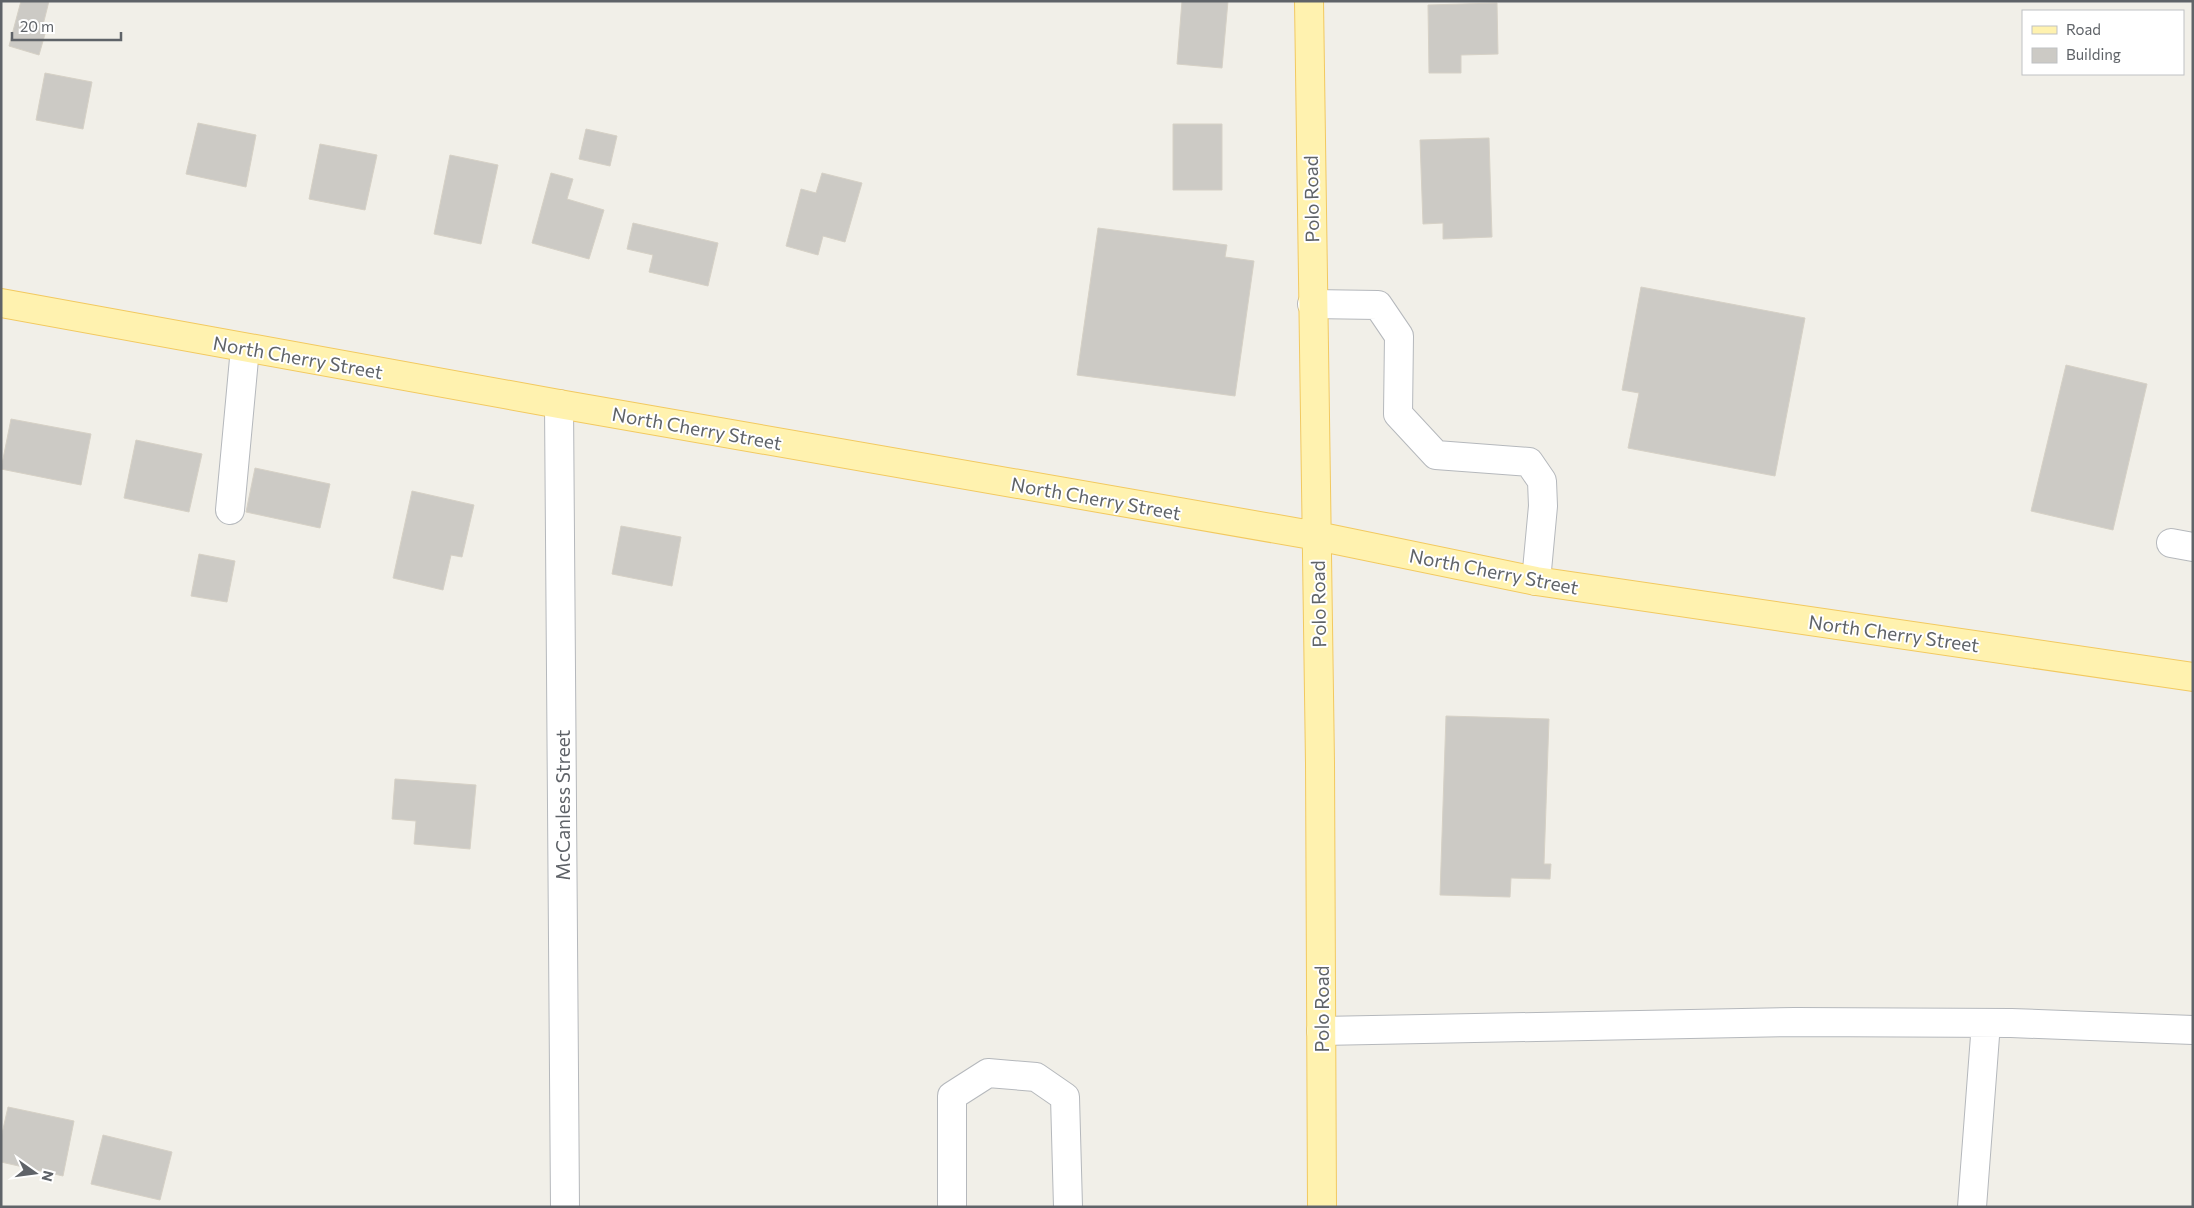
<svg xmlns="http://www.w3.org/2000/svg" width="2194" height="1208" font-family="Commissioner,sans-serif">
<rect width="100%" height="100%" fill="#f1efe8"/>
<path fill="#cccac5" stroke="#d6d1c6" d="M 21,1 L 49,1 L 41,33 L 45,34 L 39,55 L 9,46 Z
M 1182,1 L 1228,1 L 1222,68 L 1177,64 Z
M 1497,3 L 1498,54 L 1461,55 L 1461,73 L 1429,73 L 1428,5 Z
M 45,73 L 92,82 L 83,129 L 36,120 Z
M 198,123 L 256,135 L 246,187 L 186,174 Z
M 1173,124 L 1222,124 L 1222,190 L 1173,190 Z
M 586,129 L 617,136 L 610,166 L 579,159 Z
M 1489,138 L 1492,237 L 1443,239 L 1443,223 L 1423,224 L 1420,140 Z
M 320,144 L 377,155 L 365,210 L 309,199 Z
M 450,155 L 498,165 L 481,244 L 434,234 Z
M 551,173 L 573,179 L 567,199 L 604,210 L 589,259 L 532,243 Z
M 822,173 L 862,183 L 845,242 L 823,236 L 818,255 L 786,246 L 801,189 L 816,193 Z
M 633,223 L 718,243 L 708,286 L 649,272 L 653,255 L 627,249 Z
M 1098,228 L 1227,245 L 1225,257 L 1254,261 L 1235,396 L 1077,375 Z
M 1641,287 L 1805,318 L 1775,476 L 1628,448 L 1639,393 L 1622,390 Z
M 2066,365 L 2147,384 L 2113,530 L 2031,511 Z
M 11,419 L 91,434 L 81,485 L 1,469 Z
M 136,440 L 202,454 L 189,512 L 124,498 Z
M 255,468 L 330,484 L 320,528 L 246,512 Z
M 412,491 L 474,505 L 462,557 L 451,555 L 443,590 L 393,578 Z
M 621,526 L 681,537 L 672,586 L 612,574 Z
M 199,554 L 235,561 L 227,602 L 191,596 Z
M 1446,716 L 1549,719 L 1544,864 L 1551,864 L 1550,879 L 1511,878 L 1510,897 L 1440,895 Z
M 395,779 L 476,785 L 470,849 L 414,844 L 416,821 L 392,819 Z
M 8,1107 L 74,1121 L 63,1176 L 1,1162 L 1,1138 Z
M 103,1135 L 172,1152 L 160,1200 L 91,1184 Z"/>
<g fill="none" stroke-linecap="round" stroke-linejoin="round">
<g stroke="#b5b8bc" stroke-width="30">
<path id="minor" d="M 1312,304 L 1378,305 L 1399,336 L 1398,414 L 1436,455 L 1529,462 L 1542,481 L 1543,506 L 1536,581
M 559,404 L 565,1207
M 230,510 L 245,348
M 2171,543 L 2193,547
M 1321,1031 L 1795,1022 L 2011,1023 L 2193,1030
M 952,1207 L 952,1096 L 988,1073 L 1036,1077 L 1065,1097 L 1068,1207
M 1972,1207 L 1986,1023"/>
</g>
<g stroke="#f2c960" stroke-width="30">
<path id="major" d="M 1309,1 L 1320,763 L 1322,1207
M 1,303 L 559,404 L 1317,536 L 1536,581 L 2193,677"/>
</g>
<use href="#minor" stroke="#fff" stroke-width="28"/>
<use href="#major" stroke="#fff2af" stroke-width="28"/>
</g>
<g text-anchor="middle" dominant-baseline="central" stroke-width="4" stroke-linejoin="round" paint-order="stroke">
<g font-size="19" fill="#5f6368" stroke="#fff">
<text transform="translate(1311 199) rotate(-91)">Polo Road</text>
<text transform="translate(298 357) rotate(10)">North Cherry Street</text>
<text transform="translate(697 428) rotate(10)">North Cherry Street</text>
<text transform="translate(1096 498) rotate(10)">North Cherry Street</text>
<text transform="translate(1494 571) rotate(11)">North Cherry Street</text>
<text transform="translate(1318 604) rotate(-91)">Polo Road</text>
<text transform="translate(1894 633) rotate(8)">North Cherry Street</text>
<text transform="translate(562 805) rotate(-90)">McCanless Street</text>
<text transform="translate(1321 1009) rotate(-90)">Polo Road</text>
</g>
</g>
<rect width="2194" height="1208" fill="none" stroke="#5f6368" stroke-width="5"/>
<rect x="2022" y="10" width="162" height="65" fill="#ffffff" stroke="#bfc1c3"/>
<rect x="2032" y="26" width="25" height="8" fill="#fff2af" stroke="#bfc1c3"/>
<text x="2066" y="35" font-size="15" fill="#5f6368">Road</text>
<rect x="2032" y="48" width="25" height="15" fill="#cccac5" stroke="#bfc1c3"/>
<text x="2066" y="60" font-size="15" fill="#5f6368">Building</text>
<g transform="translate(35 1173) rotate(104)" stroke="#ffffff" stroke-width="4" paint-order="stroke">
<path d="M0-4L9 19L0 12L-9 19Z" fill="#5f6368"/>
<text y="-8" font-size="14" font-weight="bold" text-anchor="middle" fill="#5f6368">N</text>
</g>
<path d="M12 32v8h109v-8" fill="none" stroke="#5f6368" stroke-width="2.5"/>
<text x="20" y="32" font-size="15" fill="#5f6368" stroke="#ffffff" stroke-width="4" paint-order="stroke">20 m</text>
</svg>
